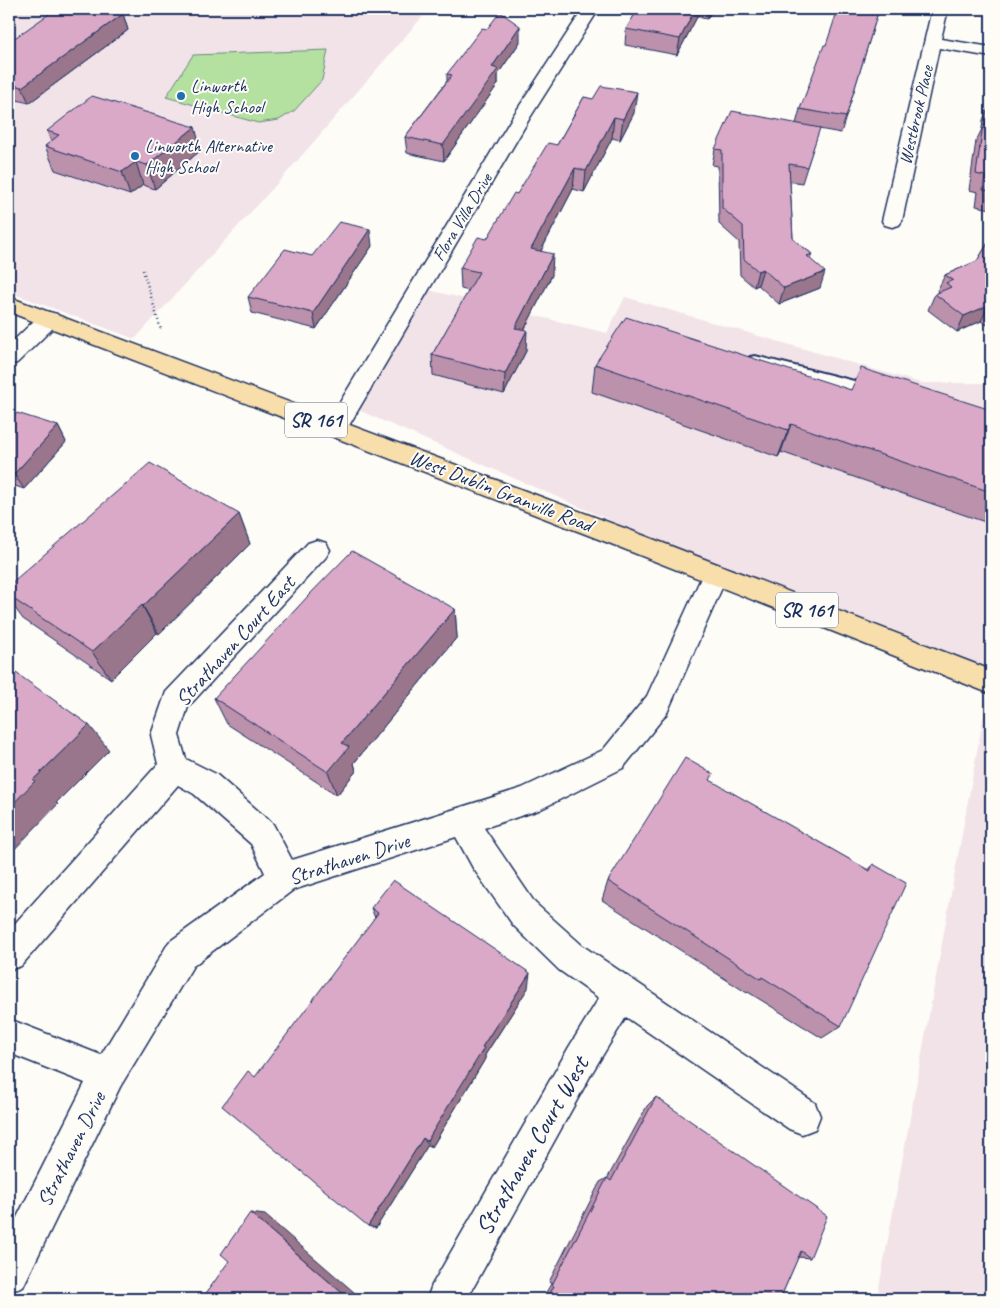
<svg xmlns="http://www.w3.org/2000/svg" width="1000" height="1308" font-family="Caveat,sans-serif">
<rect width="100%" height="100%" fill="#fdfcf7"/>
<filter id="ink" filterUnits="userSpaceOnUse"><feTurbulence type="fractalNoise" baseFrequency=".02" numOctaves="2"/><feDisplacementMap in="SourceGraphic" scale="10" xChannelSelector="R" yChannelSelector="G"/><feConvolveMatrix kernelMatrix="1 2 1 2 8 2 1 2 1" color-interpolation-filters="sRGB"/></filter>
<g filter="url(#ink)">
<path fill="#f2e3e9" d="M 14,9 L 395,9 L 423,16 L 284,176 L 135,339 L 9,292 L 9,13 Z
M 412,286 L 607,333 L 625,297 L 921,383 L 991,383 L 991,1299 L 877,1299 L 989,686 L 349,406 Z"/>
<path fill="#b4e1a0" stroke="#68887f" d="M 328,50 L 322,80 L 294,111 L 279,120 L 258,123 L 166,97 L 193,55 Z"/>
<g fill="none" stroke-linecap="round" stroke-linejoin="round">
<g stroke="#1b2f5e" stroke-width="4">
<path id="lane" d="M 755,356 L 874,386 L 879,388 L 881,391 L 879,394 L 874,396 L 750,363 L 748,360 L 750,357 Z"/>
</g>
<g stroke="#1b2f5e" stroke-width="3">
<path id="street" d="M 583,9 L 599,9 L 531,116 L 344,434 L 336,436 L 328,434 L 324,428 L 328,422 L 513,116 Z
M 932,9 L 948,9 L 941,39 L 991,47 L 991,57 L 939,48 L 902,221 L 899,225 L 892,227 L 885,225 L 882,221 Z
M 49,312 L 57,314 L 60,319 L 57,324 L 17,363 L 9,365 L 9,345 L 41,314 Z
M 317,540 L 326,543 L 330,550 L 326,557 L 188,707 L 179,735 L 186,759 L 216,774 L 273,824 L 292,860 L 522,788 L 603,750 L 647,696 L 706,567 L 715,564 L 724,567 L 728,574 L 667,713 L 623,768 L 539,810 L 484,828 L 535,903 L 583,946 L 815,1103 L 820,1116 L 815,1129 L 802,1134 L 789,1129 L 626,1017 L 593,1071 L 467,1299 L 427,1299 L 432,1285 L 569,1047 L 599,998 L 559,970 L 513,925 L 473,868 L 456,837 L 293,890 L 193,966 L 120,1087 L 23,1287 L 9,1292 L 9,1233 L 85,1083 L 9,1053 L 9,1019 L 101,1055 L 169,942 L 265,873 L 251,844 L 194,794 L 178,785 L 21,966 L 9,970 L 9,930 L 158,764 L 151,735 L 166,692 L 308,543 Z"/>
</g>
<g stroke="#1b2f5e" stroke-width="3">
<path id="primary" d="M 9,297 L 632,531 L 991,670 L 991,694 L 614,545 L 9,312 Z"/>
</g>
<path stroke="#1b2f5e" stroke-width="2.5" stroke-dasharray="1 3" stroke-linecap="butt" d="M 143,270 L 161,330"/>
<use href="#lane" fill="#fdfcf7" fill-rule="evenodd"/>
<use href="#street" fill="#fdfcf7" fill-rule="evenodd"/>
<use href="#primary" fill="#f8deab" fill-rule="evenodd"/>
</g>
<path fill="#bb91ac" stroke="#1b2f5e" d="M 638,9 L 713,9 L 707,19 L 697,17 L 677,55 L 625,45 L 626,29 Z
M 879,9 L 841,133 L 819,129 L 802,183 L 790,181 L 793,239 L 812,254 L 810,259 L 820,288 L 779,304 L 758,285 L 754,287 L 740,275 L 739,242 L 719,224 L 718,166 L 712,165 L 715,149 L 796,124 L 800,109 L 826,45 Z
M 123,14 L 128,30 L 29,103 L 9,98 L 9,42 Z
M 520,42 L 498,74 L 498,84 L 444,161 L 407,153 L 405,137 L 447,81 L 447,74 Z
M 584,97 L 634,113 L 620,140 L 612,138 L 584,192 L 573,189 L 541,251 L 552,275 L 524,330 L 526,351 L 504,394 L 433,375 L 432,355 L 469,291 L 461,289 L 460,268 L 487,239 L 517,194 L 557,145 Z
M 990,104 L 991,104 L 991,209 L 976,206 L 978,192 L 969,190 L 976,141 L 982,129 L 983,120 Z
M 47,131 L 201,150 L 155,189 L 143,185 L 130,195 L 55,170 L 45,146 L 51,142 Z
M 991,238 L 991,323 L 987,325 L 981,321 L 957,332 L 928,310 L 935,294 L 939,292 L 937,291 L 945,275 L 977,261 Z
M 372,246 L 316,329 L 252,313 L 248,297 L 312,256 Z
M 595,364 L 851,390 L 991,410 L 991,524 L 781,452 L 778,457 L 592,392 Z
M 9,422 L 58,426 L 66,442 L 24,489 L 9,484 Z
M 239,514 L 250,544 L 159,634 L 157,633 L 111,679 L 23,619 L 9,600 L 9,585 Z
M 455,609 L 457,637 L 354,763 L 356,771 L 337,795 L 227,724 L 214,698 Z
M 710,781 L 868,870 L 873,864 L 841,1026 L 822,1038 L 748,992 L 747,993 L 602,900 L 608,881 Z
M 371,908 L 528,988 L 485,1055 L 485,1059 L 432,1147 L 428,1145 L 376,1228 L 368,1226 L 256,1077 L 375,918 Z
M 656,1097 L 810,1258 L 798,1257 L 780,1299 L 542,1299 L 551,1284 L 549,1282 L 600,1182 L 607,1178 L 607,1179 L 647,1106 Z"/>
<path fill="#99768c" stroke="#1b2f5e" d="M 695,9 L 698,9 L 697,17 L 677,55 L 680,39 Z
M 709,9 L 713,9 L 707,19 Z
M 123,14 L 128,30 L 29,103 L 22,87 Z
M 520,26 L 520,42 L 498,74 L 498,84 L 444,161 L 443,145 L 492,67 Z
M 637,92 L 634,113 L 620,140 L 623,119 Z
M 614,117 L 612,138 L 584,192 L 586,171 Z
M 195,127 L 201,150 L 155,189 L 147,165 Z
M 136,162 L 143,185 L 130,195 L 122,172 Z
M 575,168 L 573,189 L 531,270 L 531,249 Z
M 370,229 L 372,246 L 316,329 L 313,313 Z
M 553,254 L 552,275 L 515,348 L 515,328 Z
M 763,269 L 758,285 L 754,287 L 758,271 Z
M 825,272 L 820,288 L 779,304 L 784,288 Z
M 989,305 L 981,321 L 957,332 L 964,316 Z
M 991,317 L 991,323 L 987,325 Z
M 527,330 L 526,351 L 504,394 L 505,374 Z
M 791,424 L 781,452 L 778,457 L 788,430 Z
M 58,426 L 66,442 L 24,489 L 14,474 Z
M 239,514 L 250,544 L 159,634 L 143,606 Z
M 142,605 L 157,633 L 111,679 L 92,652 Z
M 455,609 L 457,637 L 354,763 L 356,771 L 337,795 L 328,772 L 342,743 Z
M 89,725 L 109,750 L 56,803 L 58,804 L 9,855 L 9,808 L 33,780 Z
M 530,973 L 528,988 L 485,1055 L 485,1059 L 432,1147 L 427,1141 L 482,1047 Z
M 423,1138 L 428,1145 L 376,1228 L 368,1226 Z
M 250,1213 L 265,1215 L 362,1299 L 349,1299 Z"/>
<path fill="#daa9c8" stroke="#1b2f5e" d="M 56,9 L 100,9 L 123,14 L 22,87 L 9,84 L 9,42 Z
M 638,9 L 695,9 L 680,39 L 626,29 Z
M 838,9 L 879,9 L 846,117 L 800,109 L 824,45 L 826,45 Z
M 500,12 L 520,26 L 492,67 L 498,69 L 443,145 L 405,137 L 452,75 L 447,74 L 482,28 L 487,29 Z
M 601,86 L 637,92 L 623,119 L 614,117 L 586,171 L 575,168 L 531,249 L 553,254 L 515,328 L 527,330 L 505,374 L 432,355 L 479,272 L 460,268 L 478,237 L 487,239 L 514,193 L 517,194 L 548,143 L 557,145 L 584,97 L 593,99 Z
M 92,96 L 195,127 L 147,165 L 136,162 L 122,172 L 45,146 L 59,135 L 47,131 Z
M 990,104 L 991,104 L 991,191 L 983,190 L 985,176 L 976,174 L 983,125 L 986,125 Z
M 732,111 L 820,128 L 807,167 L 789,164 L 793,239 L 812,254 L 807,256 L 825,272 L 784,288 L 763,269 L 758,271 L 744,259 L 743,226 L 722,208 L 722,150 L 715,149 Z
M 339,222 L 370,229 L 313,313 L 248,297 L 285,249 L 312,256 Z
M 991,238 L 991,307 L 989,305 L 964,316 L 935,294 L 951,287 L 946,283 L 953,280 L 945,275 L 977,261 Z
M 626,317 L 851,390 L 861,368 L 991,410 L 991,492 L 791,424 L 788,430 L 595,364 Z
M 17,413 L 58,426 L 14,474 L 9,472 L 9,422 Z
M 150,463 L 239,514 L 143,606 L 142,605 L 92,652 L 9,596 L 9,585 Z
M 352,551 L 455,609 L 342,743 L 349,747 L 328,772 L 214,698 L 309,595 Z
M 9,668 L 89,725 L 33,780 L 35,781 L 9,808 Z
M 685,758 L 713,774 L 710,780 L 870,871 L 873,864 L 906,883 L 841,1026 L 762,977 L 761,979 L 608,881 Z
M 393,880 L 530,973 L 482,1047 L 484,1048 L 427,1141 L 423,1138 L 368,1226 L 222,1106 L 248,1071 L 255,1077 L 378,913 L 371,908 Z
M 656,1097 L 827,1216 L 810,1258 L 801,1251 L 780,1299 L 547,1299 L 554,1286 L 552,1285 L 607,1178 L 611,1181 Z
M 250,1213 L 349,1299 L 202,1299 L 229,1261 L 221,1254 Z"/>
</g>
<g fill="#1f6fb2" stroke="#fdfcf7" stroke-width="2">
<circle cx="181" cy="96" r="5"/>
<circle cx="135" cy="156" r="5"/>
</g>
<g text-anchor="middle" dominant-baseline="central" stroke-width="4" stroke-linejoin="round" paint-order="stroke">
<g font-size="18" fill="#1b2f5e" stroke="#fdfcf7" text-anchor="start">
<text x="191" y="86">Linworth<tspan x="191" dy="21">High School</tspan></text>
<text x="145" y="146">Linworth Alternative<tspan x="145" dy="21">High School</tspan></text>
</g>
<g font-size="18" fill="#1b2f5e" stroke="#fdfcf7">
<text transform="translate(916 115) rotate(-77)">Westbrook Place</text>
<text transform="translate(462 217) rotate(-59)">Flora Villa Drive</text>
</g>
<g fill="#fdfcf7" stroke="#5f6c8c" stroke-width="1">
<rect x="285" y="402.5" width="62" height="35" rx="4"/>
<rect x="776" y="592.5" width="62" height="35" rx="4"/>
</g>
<g font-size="20" font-weight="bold" fill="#1b2f5e">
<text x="316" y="420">SR 161</text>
<text x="807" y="610">SR 161</text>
</g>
<g font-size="21" fill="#1b2f5e" stroke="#fdfcf7">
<text transform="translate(501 491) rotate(21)">West Dublin Granville Road</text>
<text transform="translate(235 641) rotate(-48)">Strathaven Court East</text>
<text transform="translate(349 859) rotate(-18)">Strathaven Drive</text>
<text transform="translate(71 1149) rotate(-63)">Strathaven Drive</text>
</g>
<g font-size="25" fill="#1b2f5e" stroke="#fdfcf7">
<text transform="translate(532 1146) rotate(-60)">Strathaven Court West</text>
</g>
</g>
<rect width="1000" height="1308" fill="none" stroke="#fdfcf7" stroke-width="30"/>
<rect x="15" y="15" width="970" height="1278" fill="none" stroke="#1b2f5e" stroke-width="2" filter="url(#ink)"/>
</svg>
